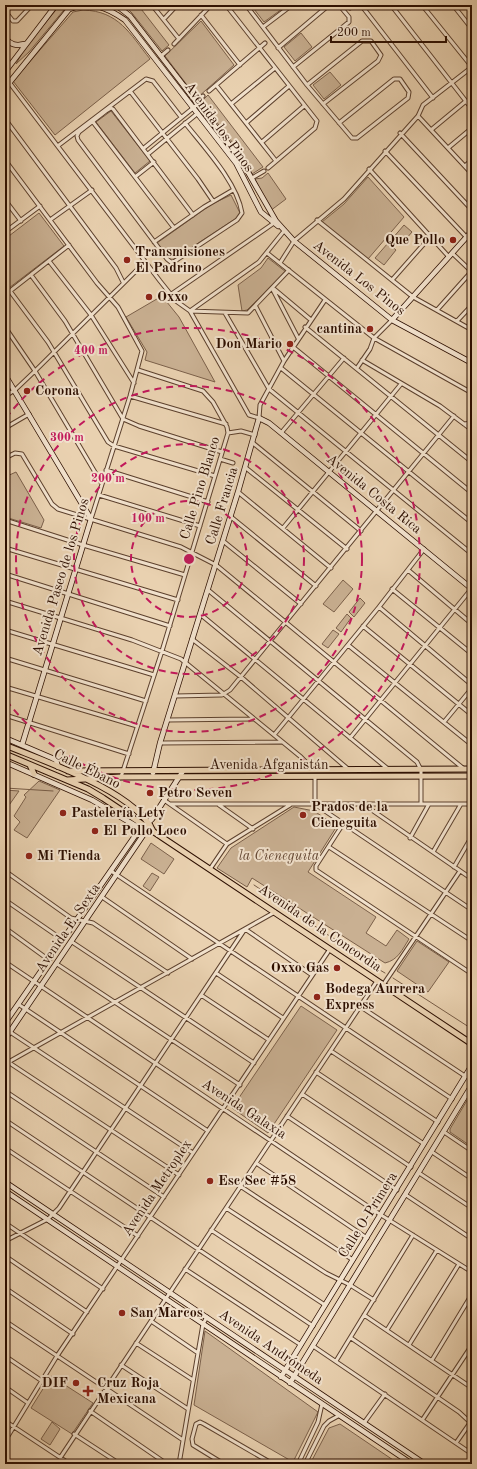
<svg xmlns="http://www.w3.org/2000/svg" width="477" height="1469" font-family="'Old Standard TT',serif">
<rect width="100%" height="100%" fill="#e9d1b0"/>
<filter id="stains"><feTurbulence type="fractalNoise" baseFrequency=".005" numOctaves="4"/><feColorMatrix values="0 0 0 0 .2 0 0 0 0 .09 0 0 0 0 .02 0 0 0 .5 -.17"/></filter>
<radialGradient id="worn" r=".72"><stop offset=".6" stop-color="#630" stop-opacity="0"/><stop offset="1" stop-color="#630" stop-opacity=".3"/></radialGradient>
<path fill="#c9b092" stroke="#7b604a" d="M 60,5 L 68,5 L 29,52 L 16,64 L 25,48 Z
M 124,5 L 138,5 L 169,45 L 162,51 L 132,13 Z
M 259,5 L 279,5 L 282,9 L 264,22 L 254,9 Z
M 83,10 C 119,11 130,34 150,59 L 55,135 L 13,81 L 73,12 Z
M 201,21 L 234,65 L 197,98 L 165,56 Z
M 301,33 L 312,47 L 295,61 L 284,47 Z
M 330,72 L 341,85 L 324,99 L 313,85 Z
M 208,95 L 263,167 L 252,174 L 243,156 L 201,102 Z
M 111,111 L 150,161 L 135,173 L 96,122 Z
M 268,173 L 286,199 L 270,211 L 255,179 L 262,178 Z
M 368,177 L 404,217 L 368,259 L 322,222 L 344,204 Z
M 231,195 L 241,215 L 171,261 L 157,243 L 212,204 Z
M 39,213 L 64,246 L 5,291 L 5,239 Z
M 404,225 L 412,232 L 400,246 L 392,239 Z
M 388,243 L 396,250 L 384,265 L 375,258 Z
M 268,258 L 286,272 L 247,310 L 242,311 L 238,285 L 261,268 Z
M 162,296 L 179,317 L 215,382 L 145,360 L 147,352 L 126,317 Z
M 16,472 L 44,520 L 41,528 L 5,517 L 5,477 Z
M 343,580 L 353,589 L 334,612 L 323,604 Z
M 360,598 L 365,603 L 354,617 L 349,612 Z
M 347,614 L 351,618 L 341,632 L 336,628 Z
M 333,630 L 339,634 L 328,648 L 322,644 Z
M 39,781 L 60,790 L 27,838 L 14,830 L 20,822 L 14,816 L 26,797 L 24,795 Z
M 5,790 L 19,791 L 5,811 Z
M 294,807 L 314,811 L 337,826 L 308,872 L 376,917 L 366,933 L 386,946 L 397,930 L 409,939 C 402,950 398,960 385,963 L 252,878 L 247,887 L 217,868 L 231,848 Z
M 151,843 L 174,859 L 164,874 L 141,859 Z
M 152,873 L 159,877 L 150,891 L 143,886 Z
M 417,941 L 449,962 L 428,992 L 397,971 Z
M 301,1006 L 337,1030 L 268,1133 L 232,1108 Z
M 472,1092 L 472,1147 L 450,1132 L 450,1129 Z
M 205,1331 L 318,1412 L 293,1462 L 194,1405 Z
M 51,1376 L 93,1403 L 72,1434 L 31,1408 Z
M 52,1422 L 60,1429 L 50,1445 L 41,1439 Z
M 340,1424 L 399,1464 L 310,1464 L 329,1428 Z"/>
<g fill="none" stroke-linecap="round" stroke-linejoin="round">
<path stroke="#775c46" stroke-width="1" d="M 5,788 L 53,791
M 254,885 L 328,935 L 357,951 L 373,966 L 385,973
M 393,978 L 472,1029"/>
<g stroke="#5c402d" stroke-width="5">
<path id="street" d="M 152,5 L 179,39
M 226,5 L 317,121 L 315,128 L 268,168
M 246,5 L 307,85 L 352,138 L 357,138 L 408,98 L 409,92 L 400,79 L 394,79 L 339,123
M 361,5 L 433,98
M 391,5 L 472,109
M 422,5 L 472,67
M 453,5 L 472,29
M 350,8 L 354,5
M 5,11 L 13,21 L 17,21 L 32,5
M 201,15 L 240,65
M 164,19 L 177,5
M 263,27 L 292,5
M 174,44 L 211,5
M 278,48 L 329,5
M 161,56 L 168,50
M 293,67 L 349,22 L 349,17 L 339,5
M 9,82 L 160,281 L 176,301 L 190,311 L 249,415 L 259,418 L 260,405 L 284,361 L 325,300
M 216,85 L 276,161
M 307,85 L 362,41 L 371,41 L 381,55 L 378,61 L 323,104
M 130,91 L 198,179 L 213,201
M 209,91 L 265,43
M 196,101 L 203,96
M 231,104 L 275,68
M 418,116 L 472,174
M 5,119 L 116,268 L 123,282
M 93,122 L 174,228
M 185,123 C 204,147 237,182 242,213 L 237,220 L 172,263 L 167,259 L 78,140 L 77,136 L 79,132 L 106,111 L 111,108 L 113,109 L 193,215
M 246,123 L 289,86
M 431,130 L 466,101
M 400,133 L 472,210
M 262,142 L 304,106
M 59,145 L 146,79 L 153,81 L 181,117
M 144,148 L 198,104
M 448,148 L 472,128
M 385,151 L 472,243
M 148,154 L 198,113
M 5,160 L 97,283 L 118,307 L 142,351 L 130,396 L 91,519
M 465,166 L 472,160
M 369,169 L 449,257
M 135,177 L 154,162
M 252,178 L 264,171
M 5,200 L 21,221
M 50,220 L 92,190
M 317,220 L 413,297 L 472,330
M 5,232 L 40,206
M 154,242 L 204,207 L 233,190
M 267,253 L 374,338 L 472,393
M 452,253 L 472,272
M 49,261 L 91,315 L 134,383
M 280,263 L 294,241 L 344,199 L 418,116 L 423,105 L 472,67
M 31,275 L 65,321 L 123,419 L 139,426 L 222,452
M 392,280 L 430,237
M 272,288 L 298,338
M 274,289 L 311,320
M 10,291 L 48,342 L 108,442 L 114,446 L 215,476
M 5,295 L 69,245
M 170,295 L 274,223
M 256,307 L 284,361
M 437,310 L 471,272
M 190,311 L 259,262 L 284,231
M 190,311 L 248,313 L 289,270
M 225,313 L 269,389 L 472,554
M 457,321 L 472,305
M 5,327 L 35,371 L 102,484
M 305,327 L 472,462
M 293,347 L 472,493
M 362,360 L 440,406 L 472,430
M 281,368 L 472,523
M 357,368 L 370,349 L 374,338 L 392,320
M 5,396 L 15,390 L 35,371 L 145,262
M 130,396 L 226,424
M 464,424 L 472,423
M 5,428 L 29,414
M 228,433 L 241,431 L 255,435
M 281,433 L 344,358
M 253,443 L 361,531
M 5,458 L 15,453 L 22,454 L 52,504 L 58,509 L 181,547 L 216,565 L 464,769
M 220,459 L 233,463
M 246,468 L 347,549
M 106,470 L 208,502
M 238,492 L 331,568
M 99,495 L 200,526
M 231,517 L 316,586
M 5,520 L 83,545 L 185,575
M 283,528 L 401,384
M 223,541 L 301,604
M 5,548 L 178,600
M 408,570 L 472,624
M 5,574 L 170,626
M 392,589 L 472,654
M 208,590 L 417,762 L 421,770 L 421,804
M 5,601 L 132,640 L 181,659 L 301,757 L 314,770
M 379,607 L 472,685
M 200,614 L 388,769
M 363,626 L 472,715
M 5,630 L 154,675
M 192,639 L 241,677 L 348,769
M 348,645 L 472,745
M 5,658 L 146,701
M 5,687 L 137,726
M 175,696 L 222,695 L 230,690 L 454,416
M 5,715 L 129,754
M 168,720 L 252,719
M 444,722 L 472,688
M 274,735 L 379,607 L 424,549
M 350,738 L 472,588
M 160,743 L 282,742
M 315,776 L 315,804
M 121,777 L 162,651 L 228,433 L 227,427 L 213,402 L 203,391 L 138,370
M 164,800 L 227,844
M 170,804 L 472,804
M 363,804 L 472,879
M 219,805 L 253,829
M 316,805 L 472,910
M 343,824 L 316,866 L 316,870 L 472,974
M 410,838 L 429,804
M 329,847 L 472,941
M 433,852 L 461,804
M 454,867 L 472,836
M 210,869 L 227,844 L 290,805
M 5,871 L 71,918 L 93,923 L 168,973
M 111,871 L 452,1099
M 102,897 L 192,959
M 5,900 L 63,940
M 5,928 L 49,960
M 72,942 L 254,1063
M 5,962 L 381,1215 L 472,1272
M 57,964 L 240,1085
M 216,973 L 283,1018
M 383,985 L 460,871
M 201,995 L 269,1040
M 18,1004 L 208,1131
M 361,1007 L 465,1076
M 10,1032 L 193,1153
M 331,1051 L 438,1122
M 5,1060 L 179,1175
M 5,1064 L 275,912
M 316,1072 L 424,1144
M 5,1091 L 164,1197
M 302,1094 L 411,1167
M 287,1116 L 397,1190
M 5,1120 L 313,1326
M 444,1132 L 472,1151
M 5,1148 L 138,1236
M 432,1152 L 472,1179
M 256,1163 L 367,1238
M 419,1173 L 472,1208
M 240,1186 L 353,1260
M 406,1195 L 472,1239
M 226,1208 L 326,1273 L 350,1285 L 374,1300
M 5,1223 L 103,1289
M 211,1230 L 325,1305
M 5,1241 L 48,1219 L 59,1208 L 245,929 L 312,975
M 5,1256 L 87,1312
M 185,1269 L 301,1345
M 5,1288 L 73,1334
M 364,1315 L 472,1388
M 5,1321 L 183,1440
M 151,1321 L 198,1353
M 387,1330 L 437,1250
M 351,1338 L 459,1412 L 472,1424
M 136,1343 L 193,1380
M 409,1345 L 459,1264
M 313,1346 L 472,1454
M 5,1356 L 42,1381
M 432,1360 L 472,1294
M 336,1361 L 413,1235
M 121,1365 L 188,1409
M 5,1387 L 28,1403
M 90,1411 L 167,1464
M 423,1419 L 472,1345
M 5,1421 L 70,1464
M 364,1423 L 385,1394
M 74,1434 L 120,1464
M 5,1441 L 57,1356 L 330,949
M 456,1443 L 472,1420
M 56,1464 L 377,981
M 179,1464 L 203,1324 L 207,1317
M 224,1464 L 193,1445 L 192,1439 L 196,1424 L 200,1422 L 204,1424 L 273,1464
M 298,1464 L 318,1422 L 322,1404
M 305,1464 L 324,1426 L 329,1421 L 338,1416"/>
</g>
<g stroke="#2d0f01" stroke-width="6">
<path id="secondary" d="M 116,5 L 130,16 L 241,160 L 276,221 L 294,241 L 392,320 L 472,363
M 70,9 C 90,0 108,8 125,20 L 236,163 L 261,212 L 278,226
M 5,38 C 11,45 16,46 25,44
M 5,72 L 56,5
M 5,88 L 70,8
M 392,320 L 472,231
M 5,375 L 91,519 L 22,745
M 5,738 L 52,758 L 56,760 L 58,767
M 5,762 L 92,800 L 141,829 L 149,829
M 153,773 L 160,743 L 238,492 L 259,418 L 269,423 L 472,589
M 5,1023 L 137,833 L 152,819 L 183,771
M 5,1039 L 150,825
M 5,1182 L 425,1464
M 5,1191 L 412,1464
M 281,1377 L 472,1065
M 290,1383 L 472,1085"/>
</g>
<g stroke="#2d0f01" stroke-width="7">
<path id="primary" d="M 5,745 C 46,762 134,791 153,831
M 5,754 L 88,789 L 103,798 L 472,1044
M 30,765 L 34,774
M 68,771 L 472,769
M 67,780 L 121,777 L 472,776"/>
</g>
<use href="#street" stroke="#f1e1cc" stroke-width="3"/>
<use href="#secondary" stroke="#f1e1cc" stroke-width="4.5"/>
<use href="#primary" stroke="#e9d1b0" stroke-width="5"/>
</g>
<g fill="none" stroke="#c2185b" stroke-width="2" stroke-dasharray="7 5">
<circle cx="189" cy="559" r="58"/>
<circle cx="189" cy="559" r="115"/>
<circle cx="189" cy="559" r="173"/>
<path d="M6 418A231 231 0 1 1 6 700"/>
</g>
<g fill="#8f2418" stroke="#f1e1cc" stroke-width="1.5">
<circle cx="453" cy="240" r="4"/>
<circle cx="127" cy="260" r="4"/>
<circle cx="149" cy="297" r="4"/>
<circle cx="370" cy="329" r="4"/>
<circle cx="290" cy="344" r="4"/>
<circle cx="27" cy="391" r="4"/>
<circle cx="150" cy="793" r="4"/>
<circle cx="63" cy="813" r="4"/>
<circle cx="303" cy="815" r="4"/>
<circle cx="95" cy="831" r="4"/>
<circle cx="29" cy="856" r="4"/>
<circle cx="337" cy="968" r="4"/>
<circle cx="317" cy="997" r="4"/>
<circle cx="210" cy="1181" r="4"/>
<circle cx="122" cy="1313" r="4"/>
<circle cx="76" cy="1383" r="4"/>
<path d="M86 1385h4v4h4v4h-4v4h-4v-4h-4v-4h4z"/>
</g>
<g text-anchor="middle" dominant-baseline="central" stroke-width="4" stroke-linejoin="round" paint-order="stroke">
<g font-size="14" fill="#2d0f01" stroke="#f1e1cc">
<text transform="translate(219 127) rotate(54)">Avenida los Pinos</text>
<text transform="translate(359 278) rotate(38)">Avenida Los Pinos</text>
<text transform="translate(200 488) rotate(-73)">Calle Pino Blanco</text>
<text transform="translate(374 494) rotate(39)">Avenida Costa Rica</text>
<text transform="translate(222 506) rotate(-73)">Calle Francia</text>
<text transform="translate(61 577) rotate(-73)">Avenida Paseo de los Pinos</text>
<text x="269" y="765">Avenida Afganistán</text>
<text transform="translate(87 769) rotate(26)">Calle Ébano</text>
<text transform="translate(68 928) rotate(-56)">Avenida E. Sexta</text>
<text transform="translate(320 928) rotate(34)">Avenida de la Concordia</text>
<text transform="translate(244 1109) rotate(33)">Avenida Galaxia</text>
<text transform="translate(157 1188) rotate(-56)">Avenida Metroplex</text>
<text transform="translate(368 1215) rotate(-58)">Calle O-Primera</text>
<text transform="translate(271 1347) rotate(34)">Avenida Andrómeda</text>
</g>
<g font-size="14" font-weight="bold" fill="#2d0f01" stroke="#f1e1cc" text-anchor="start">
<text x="445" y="240" text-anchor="end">Que Pollo</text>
<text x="135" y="252">Transmisiones<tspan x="135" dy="16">El Padrino</tspan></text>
<text x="157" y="297">Oxxo</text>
<text x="362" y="329" text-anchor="end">cantina</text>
<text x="282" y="344" text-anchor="end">Don Mario</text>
<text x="35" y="391">Corona</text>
<text x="158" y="793">Petro Seven</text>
<text x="311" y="807">Prados de la<tspan x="311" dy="16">Cieneguita</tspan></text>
<text x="71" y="813">Pastelería Lety</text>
<text x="103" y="831">El Pollo Loco</text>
<text x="37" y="856">Mi Tienda</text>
<text x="329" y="968" text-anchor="end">Oxxo Gas</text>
<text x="325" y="989">Bodega Aurrera<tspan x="325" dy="16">Express</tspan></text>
<text x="218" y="1181">Esc Sec #58</text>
<text x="130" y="1313">San Marcos</text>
<text x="68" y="1383" text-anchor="end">DIF</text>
<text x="97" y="1383">Cruz Roja<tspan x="97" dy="16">Mexicana</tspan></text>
</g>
<g font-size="14" font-style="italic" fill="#644734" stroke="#f1e1cc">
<text x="279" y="856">la Cieneguita</text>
</g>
</g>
<circle cx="189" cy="559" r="6" fill="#c2185b" stroke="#f1e1cc" stroke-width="2"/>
<g font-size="12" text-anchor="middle" font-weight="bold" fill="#c2185b" stroke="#f1e1cc" stroke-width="4" stroke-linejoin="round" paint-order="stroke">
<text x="91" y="354">400 m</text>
<text x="67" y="441">300 m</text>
<text x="108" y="482">200 m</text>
<text x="148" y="522">100 m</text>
</g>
<rect width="477" height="1469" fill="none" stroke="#e9d1b0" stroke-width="20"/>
<rect x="6" y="6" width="465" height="1457" fill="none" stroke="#2d0f01" stroke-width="2"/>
<rect x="10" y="10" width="457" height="1449" fill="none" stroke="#2d0f01"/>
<path d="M331 36v6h115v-6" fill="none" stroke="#2d0f01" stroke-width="2"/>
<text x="337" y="36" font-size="12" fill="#2d0f01" stroke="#f1e1cc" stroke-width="3" paint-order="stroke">200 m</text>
<rect width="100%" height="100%" filter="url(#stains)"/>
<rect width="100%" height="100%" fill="url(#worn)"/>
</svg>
